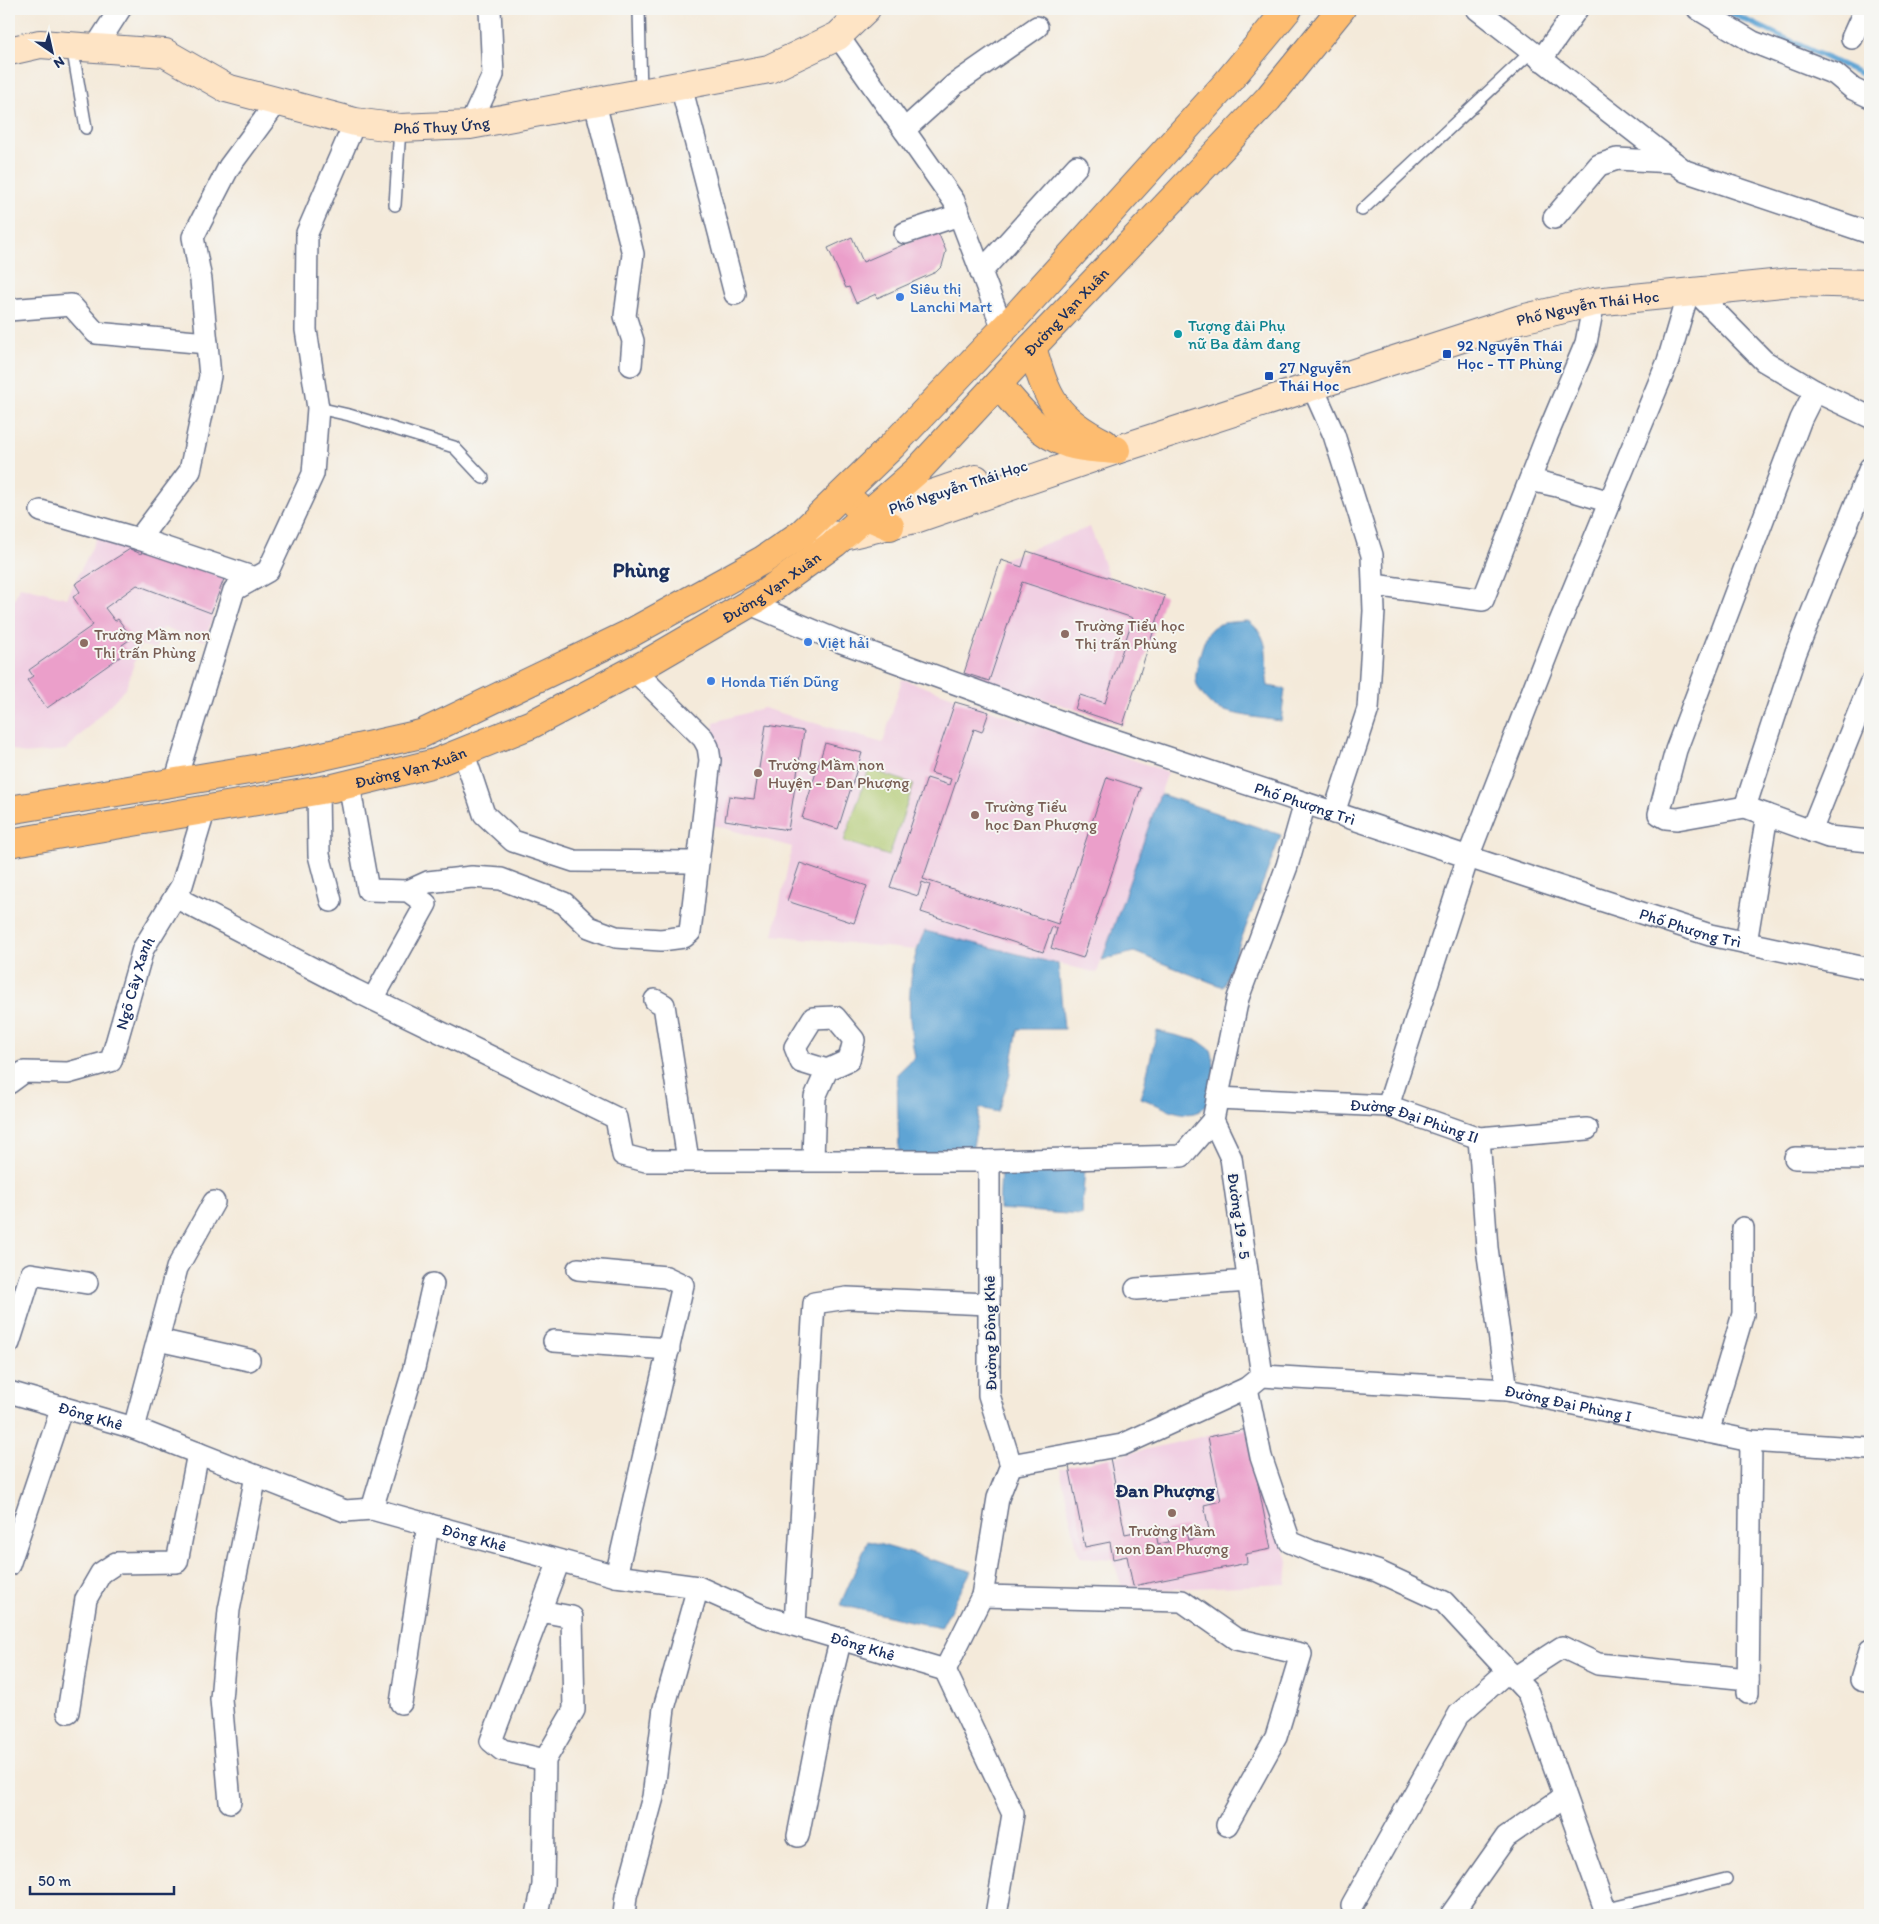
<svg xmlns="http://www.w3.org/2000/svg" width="1879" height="1924" font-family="Itim,sans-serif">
<rect width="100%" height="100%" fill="#f6f6f2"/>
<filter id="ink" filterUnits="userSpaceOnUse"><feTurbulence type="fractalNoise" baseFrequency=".02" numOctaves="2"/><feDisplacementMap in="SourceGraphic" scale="10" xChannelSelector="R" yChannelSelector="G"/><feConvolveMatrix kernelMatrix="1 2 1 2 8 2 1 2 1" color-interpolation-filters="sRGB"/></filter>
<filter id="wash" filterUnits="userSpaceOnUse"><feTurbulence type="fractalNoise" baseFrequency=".0096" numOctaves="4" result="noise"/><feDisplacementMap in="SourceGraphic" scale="20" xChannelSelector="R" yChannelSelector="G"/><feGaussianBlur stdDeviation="1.12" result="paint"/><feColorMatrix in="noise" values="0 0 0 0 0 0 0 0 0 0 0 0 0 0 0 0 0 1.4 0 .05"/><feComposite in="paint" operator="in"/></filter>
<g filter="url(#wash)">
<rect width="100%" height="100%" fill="#f4eada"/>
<path fill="#f1d0e3" d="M 1090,527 L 1109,578 L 1165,596 L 1123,725 L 964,673 L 1001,560 Z
M 100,531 L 227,571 L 205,641 L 163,628 L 156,649 L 140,645 L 126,688 L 66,750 L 24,754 L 9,748 L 9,612 L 20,586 L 67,598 Z
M 902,679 L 1168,772 L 1097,973 L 925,931 L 915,950 L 773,935 L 792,847 L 706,823 L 714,722 L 763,708 L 883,743 Z
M 1249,1426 L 1288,1561 L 1286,1584 L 1123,1591 L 1113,1559 L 1079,1557 L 1060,1469 Z"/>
<path fill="#aec76d" stroke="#647b66" d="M 869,769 L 914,784 L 889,856 L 844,841 Z"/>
<path fill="#5ea4d4" stroke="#3c6a99" d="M 1248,621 C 1274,639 1263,660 1268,686 L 1285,689 L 1281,721 C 1267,719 1224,714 1213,706 C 1206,700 1198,691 1196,681 C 1194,672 1204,635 1211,629 C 1219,621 1237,622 1248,621 Z
M 1160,794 L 1281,835 L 1223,987 L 1134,952 L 1102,960 Z
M 925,931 L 1058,964 L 1064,1029 L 1018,1029 L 1009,1078 L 998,1112 L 980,1108 L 971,1157 L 899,1158 L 897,1074 L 915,1057 C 907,1017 906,968 925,931 Z
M 1157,1031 L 1199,1041 L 1211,1050 C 1217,1067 1217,1108 1194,1113 C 1178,1117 1155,1103 1141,1098 Z
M 1078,1167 L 1085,1170 L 1081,1215 L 999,1209 L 1001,1171 Z
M 868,1541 L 971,1571 L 941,1628 L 840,1605 Z"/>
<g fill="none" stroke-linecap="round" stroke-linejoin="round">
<path stroke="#5ea4d4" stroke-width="5.5" d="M 1722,9 L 1870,78"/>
</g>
<g id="blocks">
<path fill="#eb9fca" d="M 937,230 L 946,251 L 942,266 L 936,272 L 877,298 L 876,294 L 856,303 L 849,287 L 846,288 L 828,248 L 852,237 L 863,262 Z
M 143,547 L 224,579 L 211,613 L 137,585 L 105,608 L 115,621 L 118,619 L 132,638 L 122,645 L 127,652 L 47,708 L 27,680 L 33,676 L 29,670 L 93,625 L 73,597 L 80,592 L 75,584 L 130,549 L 141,554 Z
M 1027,551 L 1165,596 L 1123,725 L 1075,709 L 1080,695 L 1105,703 L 1133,618 L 1022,582 L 989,681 L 964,673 L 1001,560 L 1022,567 Z
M 955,702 L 989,712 L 982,732 L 974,729 L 923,879 L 1058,924 L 1107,777 L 1141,788 L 1083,958 L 1051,948 L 1057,929 L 1052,927 L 1043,952 L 921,912 L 930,885 L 922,882 L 918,896 L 890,887 L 927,778 L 949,785 L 951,779 L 931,773 Z
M 766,725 L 804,731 L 788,830 L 725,820 L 729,796 L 754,799 Z
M 825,743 L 862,753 L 838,829 L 802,818 Z
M 800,863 L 867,886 L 854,923 L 787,901 Z
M 1247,1429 L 1271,1549 L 1246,1554 L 1247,1563 L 1133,1586 L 1127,1556 L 1113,1559 L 1110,1542 L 1085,1547 L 1069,1466 L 1110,1458 L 1125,1534 L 1155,1528 L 1158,1544 L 1169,1542 L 1166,1531 L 1185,1527 L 1188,1540 L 1210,1535 L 1204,1505 L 1221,1501 L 1208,1437 Z"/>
</g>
</g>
<g filter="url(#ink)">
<use href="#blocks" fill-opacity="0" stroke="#677089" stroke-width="1"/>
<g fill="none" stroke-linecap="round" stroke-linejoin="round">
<g stroke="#677089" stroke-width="14">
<path id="lane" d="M 639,9 L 641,94
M 72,46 L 86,128
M 395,205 L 400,128
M 1362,210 L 1531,52
M 318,408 L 349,415 L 454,447 L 483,478
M 1604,1909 L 1726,1879"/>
</g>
<g stroke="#677089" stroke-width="24">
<g id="street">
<path d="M 1477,9 L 1685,171 L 1870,233"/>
<path d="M 1698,9 L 1753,42 L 1835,74 L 1853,89 L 1870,97"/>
<path d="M 838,36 L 954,201 L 1003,329"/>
<path d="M 1852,38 L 1865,9"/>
<path d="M 95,48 L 120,9"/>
<path d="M 1541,60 L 1577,9"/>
<path d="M 681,86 L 735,294"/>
<path d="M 595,103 L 633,254 L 625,316 L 633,341 L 631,365"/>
<path d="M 470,125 L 493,75 L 490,9"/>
<path d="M 904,130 L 955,84 L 1037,27"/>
<path d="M 1554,218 L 1599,165 L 1617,159 L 1673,162"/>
<path d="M 905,233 L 959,215"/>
<path d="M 981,272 L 1077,166"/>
<path d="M 1696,292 L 1764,361 L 1815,391 L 1870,417"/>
<path d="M 9,310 L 71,305 L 96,333 L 207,343"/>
<path d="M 1313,388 L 1334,435 L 1372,555 L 1374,611 L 1368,709 L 1334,813"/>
<path d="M 1815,391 L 1801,419 L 1676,750 L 1659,814 L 1666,818 L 1677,819 L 1745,807 L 1828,837 L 1870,841"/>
<path d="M 1530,480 L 1557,486 L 1610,502"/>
<path d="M 41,511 L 139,539 L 255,578"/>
<path d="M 139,539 L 190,471 L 210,376 L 201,280 L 193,237 L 229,167 L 277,102"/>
<path d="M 1374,585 L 1483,600 L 1546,438 L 1586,343 L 1594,302"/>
<path id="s1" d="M 750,604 L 841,642 L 1087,731 L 1529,877 L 1710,935 L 1870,969"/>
<path d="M 463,751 L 484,814 L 513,841 L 574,861 L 689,862"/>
<path d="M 175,782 L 234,590 L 268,571 L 313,474 L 318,408 L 306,330 L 307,233 L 355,122"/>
<path d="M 349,784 L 368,890 L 408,891 L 426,904 L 373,999"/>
<path d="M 318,790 L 319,855 L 331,901"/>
<path d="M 1745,807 L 1796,652 L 1870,468"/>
<path d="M 1811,831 L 1870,684"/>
<path d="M 408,891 L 428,882 L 472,877 L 501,879 L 564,903 L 589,927 L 616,937 L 661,940 L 684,937 L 690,932 L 710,760 L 708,747 L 703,738 L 634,670"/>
<path d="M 175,897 L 354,990 L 616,1118 L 623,1155 L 646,1161 L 989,1161 L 1182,1156 L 1213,1120"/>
<path d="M 1746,943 L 1767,815"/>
<path d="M 655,1000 L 664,1005 L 688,1160"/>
<path id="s2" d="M 9,1083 L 24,1072 L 68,1073 L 111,1061 L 143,949 L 182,885 L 205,809"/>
<path id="s3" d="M 1217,1098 L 1388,1106 L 1479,1138 L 1587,1129"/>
<path d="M 1388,1106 L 1468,857 L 1552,641 L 1668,361 L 1688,293"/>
<path d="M 1479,1138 L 1487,1248 L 1507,1390"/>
<path d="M 1795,1158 L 1870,1159"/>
<path d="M 813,1159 L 815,1097 L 827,1070 L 849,1060 L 854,1040 L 835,1017 L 813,1018 L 795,1047 L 801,1062 L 827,1070"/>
<path d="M 578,1269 L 666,1277 L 683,1285 L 616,1576"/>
<path d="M 1136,1289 L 1249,1281"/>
<path d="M 158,1340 L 249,1360"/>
<path d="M 554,1341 L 669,1349"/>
<path d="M 9,1343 L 31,1274 L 87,1283"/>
<path id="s4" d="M 1262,1376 L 1507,1390 L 1751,1441 L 1870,1449"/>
<path d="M 1262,1376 L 1231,1158 L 1213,1120 L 1238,998 L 1287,866 L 1305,803"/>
<path d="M 1247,1388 L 1261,1457 L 1290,1542 L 1311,1551 L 1377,1571 L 1444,1602 L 1528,1693 L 1607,1915"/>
<path id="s5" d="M 9,1392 L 134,1428 L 345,1511 L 372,1509 L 616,1576 L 698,1587 L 763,1616 L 945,1670"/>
<path d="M 134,1428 L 177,1268 L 214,1202"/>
<path d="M 1708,1432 L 1743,1314 L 1743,1228"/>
<path d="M 1011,1465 L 1122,1445 L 1247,1388 L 1258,1379"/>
<path d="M 372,1509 L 414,1368 L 433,1284"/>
<path d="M 9,1565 L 62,1407"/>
<path d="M 982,1596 L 1182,1601 L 1236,1639 L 1301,1654 L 1276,1737 L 1227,1825"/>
<path d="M 795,1624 L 814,1303 L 847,1298 L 989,1304"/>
<path d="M 1870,1650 L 1861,1680 L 1870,1682"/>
<path d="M 945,1670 L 982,1596 L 998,1498 L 1011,1465 L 989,1395 L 989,1161"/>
<path d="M 945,1670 L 1013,1814 L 996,1915"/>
<path d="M 1514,1678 L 1562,1647 L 1598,1664 L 1748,1679"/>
<path d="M 1748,1693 L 1751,1441"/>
<path d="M 401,1703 L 428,1524"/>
<path d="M 68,1712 L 86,1599 L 101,1573 L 116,1563 L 177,1562 L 198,1453"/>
<path d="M 545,1760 L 502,1750 L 491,1741 L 559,1561"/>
<path d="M 230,1802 L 221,1699 L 229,1610 L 256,1476"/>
<path d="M 798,1836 L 821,1719 L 841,1638"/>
<path d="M 1352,1905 L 1459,1714 L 1508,1671"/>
<path d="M 537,1915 L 543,1885 L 545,1760 L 574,1710 L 572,1617 L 540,1611"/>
<path d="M 624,1915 L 626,1896 L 653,1797 L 664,1708 L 698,1587"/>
<path d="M 1451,1915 L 1506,1837 L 1564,1797"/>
</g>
</g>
<g stroke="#677089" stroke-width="30">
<g id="secondary">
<path id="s6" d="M 9,51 L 40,44 L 165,53 L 226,88 L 355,122 L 400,128 L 470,125 L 769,69 L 838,36 L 866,9"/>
<path d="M 882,511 L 976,479"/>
<path id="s7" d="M 801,534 L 844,536 L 915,519 L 1116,450 L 1521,319 L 1594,302 L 1792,282 L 1870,284"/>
</g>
</g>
<g stroke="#677089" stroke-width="30">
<g id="highway">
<path d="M 1032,347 C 1047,398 1054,418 1104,443"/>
<path d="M 998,384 C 1017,407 1039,435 1069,444 C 1084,449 1101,448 1116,450"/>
<path d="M 855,504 L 867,516 L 890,526"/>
<path d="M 9,810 L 296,762 L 421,734 L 629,634 L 763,560 L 801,534 L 892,446 L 1016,316 L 1225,85 L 1288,9"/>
<path id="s8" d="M 9,843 L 333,788 L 435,763 L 532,724 L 649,662 L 757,599 L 835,543 L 918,470 L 1032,347 L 1268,99 L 1341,9"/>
</g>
</g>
<use href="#lane" stroke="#fff" stroke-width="11"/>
<use href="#street" stroke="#fff" stroke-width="21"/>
<use href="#secondary" stroke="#fee4c5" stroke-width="28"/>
<use href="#highway" stroke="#fdbc6f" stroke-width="28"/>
</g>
</g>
<g fill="#3f7fe0" stroke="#f6f6f2" stroke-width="2">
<circle cx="900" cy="297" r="5"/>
<circle cx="808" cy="642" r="5"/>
<circle cx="711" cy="681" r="5"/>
</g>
<circle fill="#0f9aa8" stroke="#f6f6f2" stroke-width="2" cx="1178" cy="334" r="5"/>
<g fill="#1a4fb4" stroke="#f6f6f2" stroke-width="2">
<rect x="1442" y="349" width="10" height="10" rx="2.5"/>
<rect x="1264" y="371" width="10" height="10" rx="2.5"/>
</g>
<g fill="#8d6e63" stroke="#f6f6f2" stroke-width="2">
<circle cx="1065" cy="634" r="5"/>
<circle cx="84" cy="643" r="5"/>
<circle cx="758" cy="773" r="5"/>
<circle cx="975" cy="815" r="5"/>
<circle cx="1172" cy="1513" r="5"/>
</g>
<g text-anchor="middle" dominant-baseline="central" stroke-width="4" stroke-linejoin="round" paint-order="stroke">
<g font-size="16" fill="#1b2f5e" stroke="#f6f6f2">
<text stroke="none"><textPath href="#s6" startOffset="448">Phố Thuỵ Ứng</textPath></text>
<text stroke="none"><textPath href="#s7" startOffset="822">Phố Nguyễn Thái Học</textPath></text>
<text stroke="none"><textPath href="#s8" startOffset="1219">Đường Vạn Xuân</textPath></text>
<text transform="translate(958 487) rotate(-18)">Phố Nguyễn Thái Học</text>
<text stroke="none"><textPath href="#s8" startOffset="814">Đường Vạn Xuân</textPath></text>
<text stroke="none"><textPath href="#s8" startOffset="409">Đường Vạn Xuân</textPath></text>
<text stroke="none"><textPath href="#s1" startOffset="590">Phố Phượng Trì</textPath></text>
<text stroke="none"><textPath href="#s1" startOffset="995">Phố Phượng Trì</textPath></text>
<text stroke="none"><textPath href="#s2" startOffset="189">Ngõ Cây Xanh</textPath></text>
<text stroke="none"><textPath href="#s3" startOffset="200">Đường Đại Phùng II</textPath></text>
<text transform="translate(1239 1216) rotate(82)">Đường 19 - 5</text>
<text transform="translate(990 1333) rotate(-91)">Đường Đông Khê</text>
<text stroke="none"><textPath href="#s4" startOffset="308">Đường Đại Phùng I</textPath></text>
<text stroke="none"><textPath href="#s5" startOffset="85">Đông Khê</textPath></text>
<text stroke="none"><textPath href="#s5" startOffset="490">Đông Khê</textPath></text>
<text stroke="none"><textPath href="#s5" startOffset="895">Đông Khê</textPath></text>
</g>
<g font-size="16" fill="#366cbe" stroke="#f6f6f2" text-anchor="start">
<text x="910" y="288">Siêu thị<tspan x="910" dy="18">Lanchi Mart</tspan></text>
<text x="818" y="642">Việt hải</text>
<text x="721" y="681">Honda Tiến Dũng</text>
</g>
<g font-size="16" fill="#0d838f" stroke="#f6f6f2" text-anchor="start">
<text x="1188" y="325">Tượng đài Phụ<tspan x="1188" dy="18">nữ Ba đảm đang</tspan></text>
</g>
<g font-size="16" fill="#164399" stroke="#f6f6f2" text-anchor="start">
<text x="1457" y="345">92 Nguyễn Thái<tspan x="1457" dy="18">Học - TT Phùng</tspan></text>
<text x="1279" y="367">27 Nguyễn<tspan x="1279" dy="18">Thái Học</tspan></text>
</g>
<g font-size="16" fill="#785e54" stroke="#f6f6f2" text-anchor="start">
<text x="1075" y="625">Trường Tiểu học<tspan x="1075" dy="18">Thị trấn Phùng</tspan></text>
<text x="94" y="634">Trường Mầm non<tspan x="94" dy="18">Thị trấn Phùng</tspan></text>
<text x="768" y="764">Trường Mầm non<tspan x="768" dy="18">Huyện - Đan Phượng</tspan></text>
<text x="985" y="806">Trường Tiểu<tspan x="985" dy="18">học Đan Phượng</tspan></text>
<text x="1172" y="1530" text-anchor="middle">Trường Mầm<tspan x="1172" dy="18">non Đan Phượng</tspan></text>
</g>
<g font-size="19" font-weight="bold" fill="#1b2f5e" stroke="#f6f6f2">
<text x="1165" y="1490">Đan Phượng</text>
</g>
<g font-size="21" font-weight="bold" fill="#1b2f5e" stroke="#f6f6f2">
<text x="641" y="569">Phùng</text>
</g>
</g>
<rect width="1879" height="1924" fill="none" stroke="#f6f6f2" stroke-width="30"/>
<g transform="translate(52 52) rotate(146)" stroke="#f6f6f2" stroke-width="4" paint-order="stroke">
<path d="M0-4L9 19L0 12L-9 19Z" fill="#1b2f5e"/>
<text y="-8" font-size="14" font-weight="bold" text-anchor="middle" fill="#1b2f5e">N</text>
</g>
<path d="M30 1886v8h144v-8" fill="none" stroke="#1b2f5e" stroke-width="2.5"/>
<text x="38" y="1886" font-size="15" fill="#1b2f5e" stroke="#f6f6f2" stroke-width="4" paint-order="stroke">50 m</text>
</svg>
